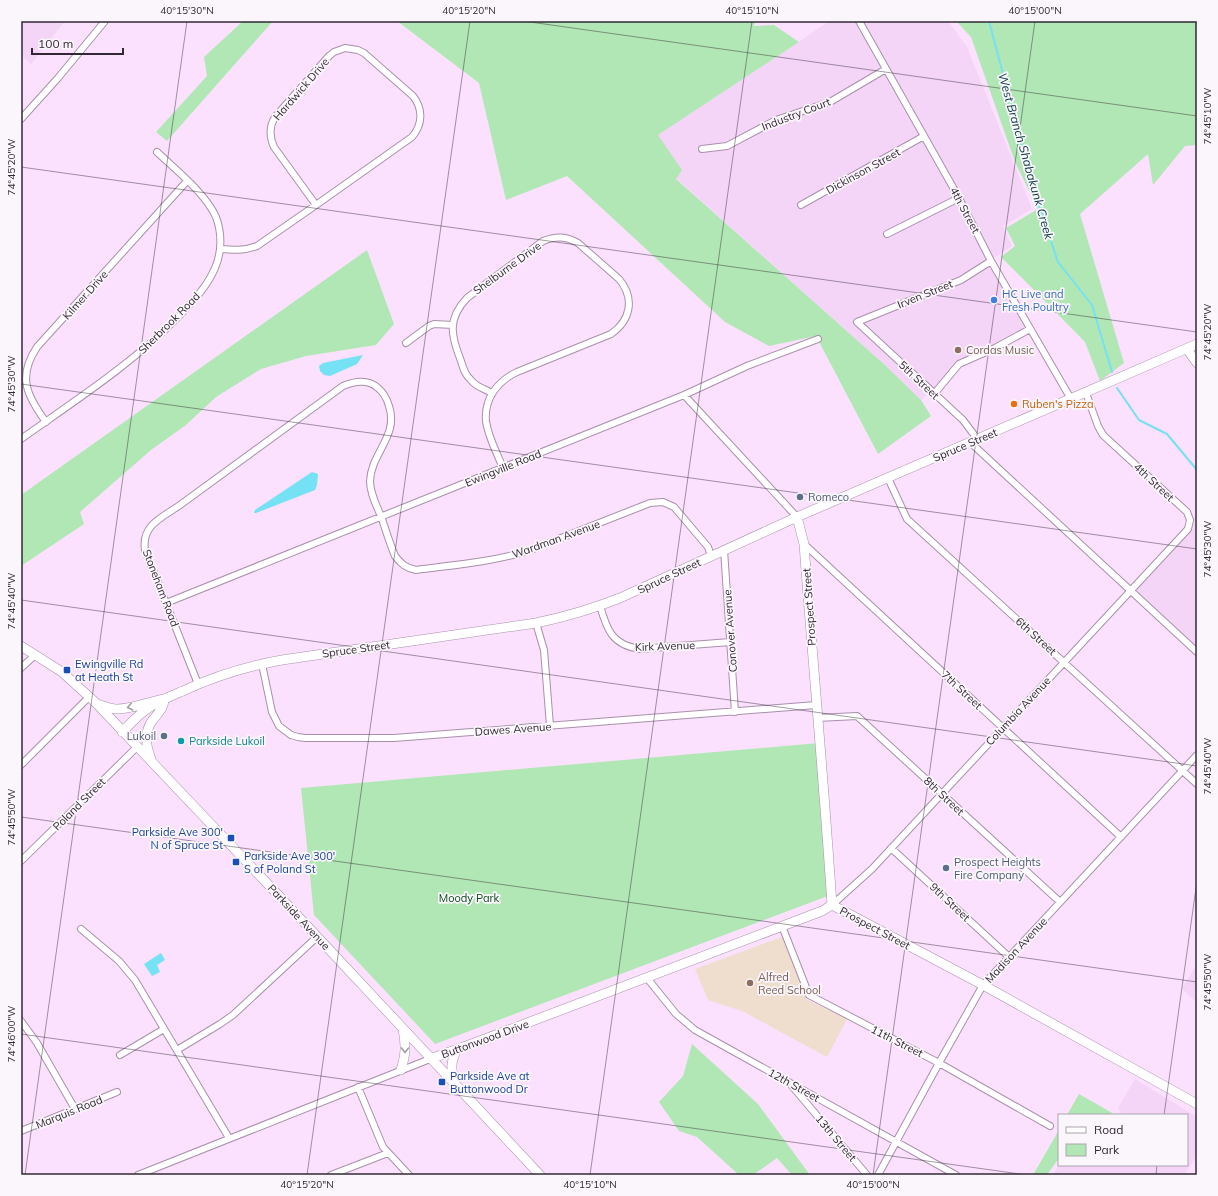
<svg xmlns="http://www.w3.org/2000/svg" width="1218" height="1196" font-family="Mulish,sans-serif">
<rect width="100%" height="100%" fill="#fbe1fe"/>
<path fill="#f4d5f8" d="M 21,21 L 65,21 L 31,64 L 21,55 Z
M 829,21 L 948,21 L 967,47 L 1032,209 L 1003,226 L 1012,246 L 991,260 L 1028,328 L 957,366 L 921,400 L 886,366 L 676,178 L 658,135 L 799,42 Z
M 1197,515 L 1197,656 L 1127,590 Z
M 1197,963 L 1197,1003 L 1182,989 Z
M 1135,1079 L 1197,1117 L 1197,1155 L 1184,1175 L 1053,1175 L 1059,1165 L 1187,1165 L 1187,1115 L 1122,1115 L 1118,1108 Z"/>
<path fill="#efddcd" d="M 782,937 L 807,1000 L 847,1019 L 827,1057 L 742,1011 L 708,1000 L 695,969 Z"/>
<path fill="#b1e7b5" d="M 243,21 L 273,21 L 167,141 L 156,132 L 207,76 L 204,57 Z
M 397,21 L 755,21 L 754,26 L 774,25 L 799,42 L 658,135 L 682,170 L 676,179 L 886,366 L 921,400 L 931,416 L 878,454 L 816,336 L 769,346 L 725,322 L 567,176 L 506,200 L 479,83 Z
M 956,21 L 1197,21 L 1197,145 L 1185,146 L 1153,185 L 1148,154 L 1080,214 L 1124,363 L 1100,381 L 1085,342 L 1034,290 L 1001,257 L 1015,246 L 1006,228 L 1038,209 L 1015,162 L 971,37 Z
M 367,250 L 394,324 L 376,345 L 306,356 L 261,369 L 216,397 L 186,425 L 151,450 L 80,512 L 84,524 L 21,566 L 21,495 Z
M 819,743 L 833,894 L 435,1044 L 314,915 L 301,788 Z
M 692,1044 L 758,1104 L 810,1175 L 792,1175 L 777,1158 L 753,1175 L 739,1175 L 697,1137 L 679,1131 L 659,1102 L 683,1076 Z
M 1079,1094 L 1114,1114 L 1114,1115 L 1067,1115 Z
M 1059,1130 L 1059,1158 L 1047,1175 L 1033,1175 Z"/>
<path fill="#75e1f4" d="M 363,355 L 357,364 L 330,376 L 324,375 L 320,371 L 319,366 L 323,363 Z
M 312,472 L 318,474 L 317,485 L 315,490 L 256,513 L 254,513 L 255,510 Z
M 161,953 L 165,960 L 157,965 L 160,972 L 152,976 L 144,964 Z"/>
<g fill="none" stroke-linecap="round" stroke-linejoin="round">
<path stroke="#75e1f4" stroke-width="2" d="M 989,21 L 1034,191 L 1058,262 L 1092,305 L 1112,372
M 1117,388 L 1139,420 L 1167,434 L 1197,470"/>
<g stroke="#a890ab" stroke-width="8">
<path id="street" d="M 859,21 L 959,198 L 991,261 L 1071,399
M 345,48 L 358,50 L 364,53 L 413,96 C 423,109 423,124 412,137 L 316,205 L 274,147 C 269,136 269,127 275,117 L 329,56 L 334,52 Z
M 21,119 L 58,78 L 105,21
M 702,149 L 727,146 L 776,120 L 830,102 L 886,69
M 801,205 L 924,136
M 887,234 L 959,198
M 220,249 C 233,250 244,251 257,246 L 316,205
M 406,343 L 429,326 L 434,324 L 453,325
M 492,393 C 485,389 476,387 471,380 C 465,375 463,368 461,361 C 451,336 447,319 467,298 L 543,241 C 556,236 566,236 578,243 L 619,279 C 635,298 631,320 611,334 L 517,372 C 498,381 484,398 486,421 C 488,437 497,453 503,468
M 934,394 L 959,364 L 995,348 L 1030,329
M 684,395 L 797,517
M 46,422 C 27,396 17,377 37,347 L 187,181
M 21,439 C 76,400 132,364 179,316 C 193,301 207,287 215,268 C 222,252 222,233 216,217 C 206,194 176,170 157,152
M 978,440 L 963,420 L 857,322 L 961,280 L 991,261
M 971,443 L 1197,652
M 888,478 L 907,519 L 1197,784
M 804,544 L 1121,837
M 724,550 L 735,712
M 166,603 L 684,395 L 747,366 L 818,339
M 600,606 C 607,630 612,645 640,649 L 730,642
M 536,623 L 544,650 L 550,726
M 262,664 L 272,712 L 279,726 L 291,735 L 298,737 L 305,738 L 394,738 L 816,705
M 21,668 L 35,655
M 198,684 L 145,550 C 141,525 163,517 180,505 L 343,386 C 355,381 368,379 378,388 C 383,392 387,399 389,406 C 399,436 371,453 370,481 C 370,494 377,506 382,519 C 386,531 390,544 395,556 C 401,564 406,568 416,570 C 453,565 491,562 528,551 L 650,503 L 663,502 L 674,507 L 708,547 L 711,556
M 817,718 L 857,716 L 1060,902
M 21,765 L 89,697
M 891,848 L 1009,957
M 21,861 L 137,747
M 832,905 L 872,869 L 1188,529 L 1190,520 L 1187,512 L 1103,435 L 1098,426 L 1086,393
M 782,926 L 809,995 L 939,1063 L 1050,1126
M 81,929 L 119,961 L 135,980 L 229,1138
M 647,978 L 676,1014 L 695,1030 L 956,1175
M 21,1021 L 37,1043 L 75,1109
M 177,1050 L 220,1024 L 233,1015 L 317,937
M 120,1055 L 164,1029
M 792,1086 L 867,1175
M 358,1087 L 383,1147 L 409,1175
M 21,1131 L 117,1092
M 138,1175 L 430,1059
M 331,1175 L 388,1153
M 878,1175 L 939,1063 L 983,985 L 1197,755"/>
</g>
<g stroke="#a890ab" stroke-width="10">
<path id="secondary" d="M 1187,349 L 1197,363
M 797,517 L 804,544 C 813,664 824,784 832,905
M 21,646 L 62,672 L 96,703 L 281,898 L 540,1175
M 97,704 C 103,706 108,708 115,709 C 130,710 148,702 164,699 C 164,709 157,714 152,721 C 144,732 146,747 151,759
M 122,732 C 130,724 138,715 147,709 C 158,701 171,696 183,691 C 215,676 248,666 282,660 L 536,623 C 565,617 592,609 620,598 L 797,517 L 1197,344
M 832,905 L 983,985 L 1197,1104
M 430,1059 L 477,1042 L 822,911 L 832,905
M 401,1070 C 406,1053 406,1047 403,1029
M 455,1084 C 451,1069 450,1063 457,1049"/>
</g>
<use href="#street" stroke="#fff" stroke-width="6"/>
<use href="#secondary" stroke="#fff" stroke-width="9"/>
</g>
<defs><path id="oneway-chevron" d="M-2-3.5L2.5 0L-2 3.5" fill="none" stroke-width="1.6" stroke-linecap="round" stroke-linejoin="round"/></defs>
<g stroke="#a39ea3">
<use href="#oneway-chevron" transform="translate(130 707) rotate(167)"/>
<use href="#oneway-chevron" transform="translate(405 1050) rotate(91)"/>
</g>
<path fill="none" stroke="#322833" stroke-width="1" stroke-opacity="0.45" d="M 523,21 L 1197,116M 21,167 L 1197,332M 21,384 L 1197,549M 21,600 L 1197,766M 21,817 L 1197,982M 21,1034 L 1027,1175M 1164,1115 L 1197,881M 25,1175 L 187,21M 307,1175 L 470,21M 590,1175 L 752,21M 873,1175 L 1035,21M 1156,1175 L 1157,1165"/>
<circle fill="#3f7fe0" stroke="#fbf6fc" stroke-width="1.5" cx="994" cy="300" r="4"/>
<g fill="#8d6e63" stroke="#fbf6fc" stroke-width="1.5">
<circle cx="958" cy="350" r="4"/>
<circle cx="750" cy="983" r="4"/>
</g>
<circle fill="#e8710a" stroke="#fbf6fc" stroke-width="1.5" cx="1014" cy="404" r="4"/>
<g fill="#5c6f8a" stroke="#fbf6fc" stroke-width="1.5">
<circle cx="800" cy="497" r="4"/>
<circle cx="164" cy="736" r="4"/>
<circle cx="946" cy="868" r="4"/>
</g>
<g fill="#1a4fb4" stroke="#fbf6fc" stroke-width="1.5">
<rect x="63" y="666" width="8" height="8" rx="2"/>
<rect x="227" y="834" width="8" height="8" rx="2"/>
<rect x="232" y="858" width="8" height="8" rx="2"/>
<rect x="438" y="1078" width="8" height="8" rx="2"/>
</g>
<circle fill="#0f9aa8" stroke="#fbf6fc" stroke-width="1.5" cx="181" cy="741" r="4"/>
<g text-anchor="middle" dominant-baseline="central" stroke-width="3.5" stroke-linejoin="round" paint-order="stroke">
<g font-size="11" fill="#322833" stroke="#fbf6fc">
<text transform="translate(301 89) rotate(-49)">Hardwick Drive</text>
<text transform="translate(796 114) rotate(-21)">Industry Court</text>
<text transform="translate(863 171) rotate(-29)">Dickinson Street</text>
<text transform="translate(965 210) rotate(62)">4th Street</text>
<text transform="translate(507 268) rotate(-36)">Shelburne Drive</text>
<text transform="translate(925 294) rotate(-22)">Irven Street</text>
<text transform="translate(85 295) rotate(-48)">Kilmer Drive</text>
<text transform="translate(169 323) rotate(-45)">Sherbrook Road</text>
<text transform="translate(919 380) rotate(43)">5th Street</text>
<text transform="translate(965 445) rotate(-23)">Spruce Street</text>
<text transform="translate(503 468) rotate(-22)">Ewingville Road</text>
<text transform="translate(1154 482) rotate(43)">4th Street</text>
<text transform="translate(556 539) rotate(-20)">Wardman Avenue</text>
<text transform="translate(669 576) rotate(-25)">Spruce Street</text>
<text transform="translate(161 588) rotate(69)">Stoneham Road</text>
<text transform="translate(809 607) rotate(-94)">Prospect Street</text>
<text transform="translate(730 631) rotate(-94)">Conover Avenue</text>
<text transform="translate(1036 636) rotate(42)">6th Street</text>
<text transform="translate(665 646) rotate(-2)">Kirk Avenue</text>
<text transform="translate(356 649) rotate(-8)">Spruce Street</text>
<text transform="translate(962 690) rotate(43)">7th Street</text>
<text transform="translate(1018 711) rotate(-47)">Columbia Avenue</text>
<text transform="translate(513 729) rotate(-4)">Dawes Avenue</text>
<text transform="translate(944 796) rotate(43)">8th Street</text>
<text transform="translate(79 804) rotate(-45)">Poland Street</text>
<text transform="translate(950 902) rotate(43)">9th Street</text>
<text transform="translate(299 917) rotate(47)">Parkside Avenue</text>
<text transform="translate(875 928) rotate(28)">Prospect Street</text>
<text transform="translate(1016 950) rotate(-47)">Madison Avenue</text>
<text transform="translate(485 1039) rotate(-20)">Buttonwood Drive</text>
<text transform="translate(897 1041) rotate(27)">11th Street</text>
<text transform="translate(794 1085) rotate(29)">12th Street</text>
<text transform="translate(69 1112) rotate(-22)">Marquis Road</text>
<text transform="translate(836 1138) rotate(50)">13th Street</text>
</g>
<g font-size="11" fill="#366cbe" stroke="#fbf6fc" text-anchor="start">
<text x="1002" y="294">HC Live and<tspan x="1002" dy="13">Fresh Poultry</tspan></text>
</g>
<g font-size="11" fill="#785e54" stroke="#fbf6fc" text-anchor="start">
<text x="966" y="350">Cordas Music</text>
<text x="758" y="977">Alfred<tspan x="758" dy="13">Reed School</tspan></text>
</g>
<g font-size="11" fill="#c56008" stroke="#fbf6fc" text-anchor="start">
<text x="1022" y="404">Ruben's Pizza</text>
</g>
<g font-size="11" fill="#4e5e75" stroke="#fbf6fc" text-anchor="start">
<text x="808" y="497">Romeco</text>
<text x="156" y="736" text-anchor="end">Lukoil</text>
<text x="954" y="862">Prospect Heights<tspan x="954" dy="13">Fire Company</tspan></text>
</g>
<g font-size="11" fill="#164399" stroke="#fbf6fc" text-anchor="start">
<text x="75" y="664">Ewingville Rd<tspan x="75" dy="13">at Heath St</tspan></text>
<text x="223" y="832" text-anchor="end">Parkside Ave 300'<tspan x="223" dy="13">N of Spruce St</tspan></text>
<text x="244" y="856">Parkside Ave 300'<tspan x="244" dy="13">S of Poland St</tspan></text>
<text x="450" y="1076">Parkside Ave at<tspan x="450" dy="13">Buttonwood Dr</tspan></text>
</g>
<g font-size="11" fill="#0d838f" stroke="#fbf6fc" text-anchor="start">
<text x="189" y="741">Parkside Lukoil</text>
</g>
<g font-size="11" fill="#034c17" stroke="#fbf6fc">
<text x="469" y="898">Moody Park</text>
</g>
<g font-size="12" font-style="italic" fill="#053a43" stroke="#fbf6fc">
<text transform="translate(1026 156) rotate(74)">West Branch Shabakunk Creek</text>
</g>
</g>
<rect width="1218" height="1196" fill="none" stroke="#fbf6fc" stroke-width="44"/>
<rect x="1058" y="1114" width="130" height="52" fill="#fbf6fc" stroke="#aba4ac"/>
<rect x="1066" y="1127" width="20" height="6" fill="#ffffff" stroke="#aba4ac"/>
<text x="1094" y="1134" font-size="12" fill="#322833">Road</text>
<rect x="1066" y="1144" width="20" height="12" fill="#b1e7b5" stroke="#aba4ac"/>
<text x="1094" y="1154" font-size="12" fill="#322833">Park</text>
<path d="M32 48v6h91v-6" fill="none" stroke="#322833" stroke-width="2"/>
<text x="38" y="48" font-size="12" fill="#322833" stroke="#fbf6fc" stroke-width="3" paint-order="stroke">100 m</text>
<rect x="22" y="22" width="1174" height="1152" fill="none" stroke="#322833" stroke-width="1.5"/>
<g font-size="10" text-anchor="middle" fill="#322833">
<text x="187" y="14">40°15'30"N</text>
<text x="469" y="14">40°15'20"N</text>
<text x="752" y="14">40°15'10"N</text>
<text x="1035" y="14">40°15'00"N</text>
<text transform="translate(1207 116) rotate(-90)" y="4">74°45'10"W</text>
<text transform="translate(11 167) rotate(-90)" y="4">74°45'20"W</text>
<text transform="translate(1207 332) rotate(-90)" y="4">74°45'20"W</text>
<text transform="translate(11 384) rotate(-90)" y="4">74°45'30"W</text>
<text transform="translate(1207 549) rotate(-90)" y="4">74°45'30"W</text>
<text transform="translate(11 601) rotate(-90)" y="4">74°45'40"W</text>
<text transform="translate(1207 766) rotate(-90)" y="4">74°45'40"W</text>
<text transform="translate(11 817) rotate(-90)" y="4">74°45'50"W</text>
<text transform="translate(1207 982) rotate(-90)" y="4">74°45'50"W</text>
<text transform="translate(11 1034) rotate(-90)" y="4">74°46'00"W</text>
<text x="307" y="1188">40°15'20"N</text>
<text x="590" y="1188">40°15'10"N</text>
<text x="873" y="1188">40°15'00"N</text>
</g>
</svg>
